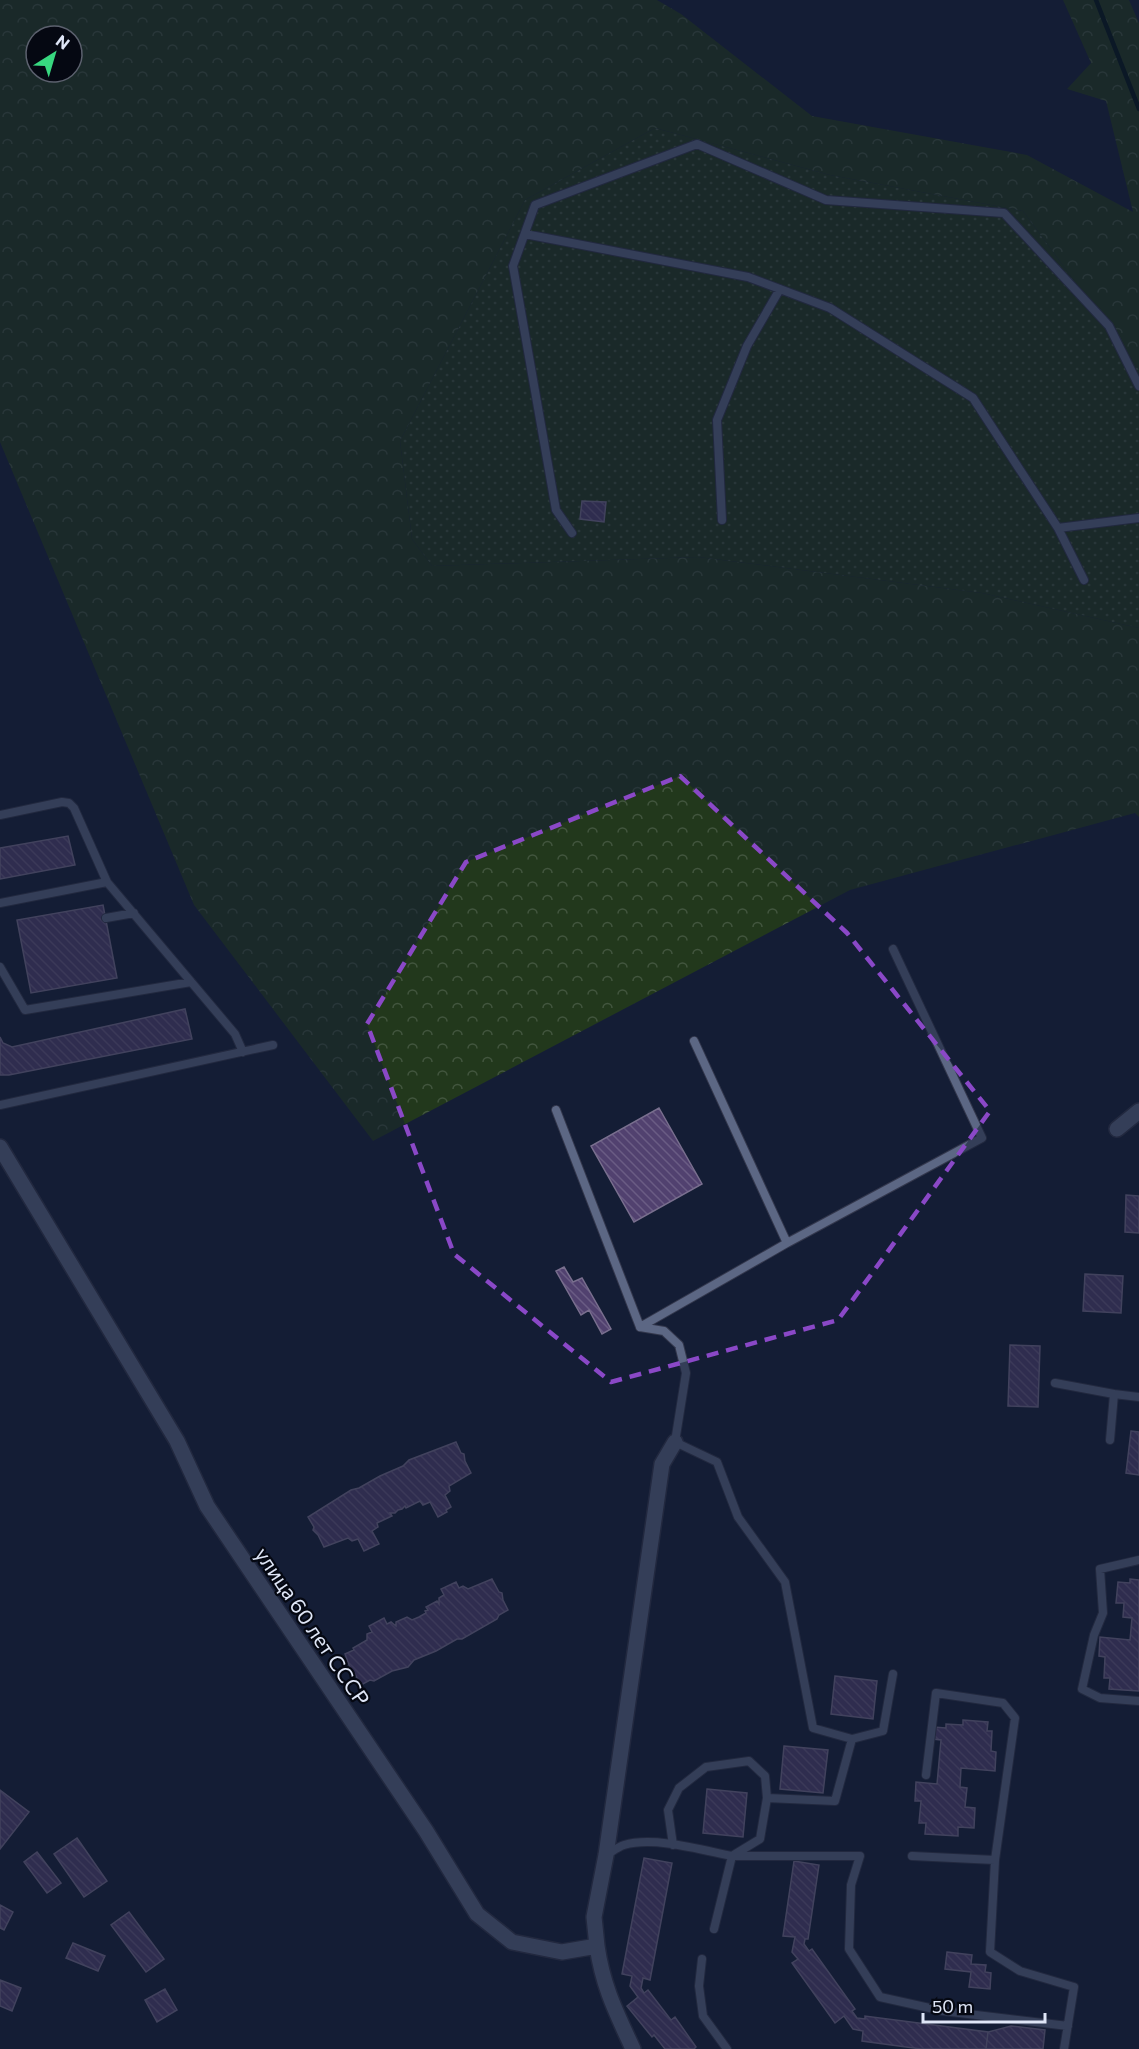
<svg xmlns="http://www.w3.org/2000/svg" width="1139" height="2049" font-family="Commissioner,sans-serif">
<defs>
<pattern id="grass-dots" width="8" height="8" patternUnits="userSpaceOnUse" patternTransform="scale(1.5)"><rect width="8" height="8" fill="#22381c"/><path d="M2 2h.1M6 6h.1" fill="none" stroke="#42553e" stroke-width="1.8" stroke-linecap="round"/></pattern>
<pattern id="forest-crowns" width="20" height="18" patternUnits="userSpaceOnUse" patternTransform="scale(1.5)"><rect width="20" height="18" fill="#22381c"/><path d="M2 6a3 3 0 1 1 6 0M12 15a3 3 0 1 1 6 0" fill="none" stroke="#42553e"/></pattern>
<pattern id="building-back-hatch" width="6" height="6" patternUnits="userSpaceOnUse" patternTransform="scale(1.5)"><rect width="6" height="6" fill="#51416f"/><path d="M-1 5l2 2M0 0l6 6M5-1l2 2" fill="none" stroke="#6a5c84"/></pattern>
</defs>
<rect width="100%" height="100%" fill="#141d35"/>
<path fill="url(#grass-dots)" d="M 655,128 L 830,175 L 1023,211 L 1139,369 L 1139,628 L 982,593 L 698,557 L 432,566 L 412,539 L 400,441 L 525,200 Z"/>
<path fill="url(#forest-crowns)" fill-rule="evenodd" d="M 0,0 L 657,0 L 681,14 L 812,116 L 1027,155 L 1133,212 L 1106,101 L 1067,89 L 1091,63 L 1063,0 L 1129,0 L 1139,23 L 1139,369 L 1023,211 L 830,175 L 655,128 L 525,200 L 400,441 L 412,539 L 432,566 L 698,557 L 982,593 L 1139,628 L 1139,817 L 1135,813 L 850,890 L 373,1141 L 194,905 L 0,442 ZM 36,36 L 72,36 L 72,72 L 36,72 Z"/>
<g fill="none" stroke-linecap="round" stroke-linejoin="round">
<path stroke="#001315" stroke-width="4.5" d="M 1096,0 L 1139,109"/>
</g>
<path fill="url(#building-back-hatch)" stroke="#796f8e" stroke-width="1.5" d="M 582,501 L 606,502 L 604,522 L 580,519 Z
M 68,836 L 75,865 L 0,879 L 0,848 Z
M 103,905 L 117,978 L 31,993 L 17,920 Z
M 185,1009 L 192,1039 L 9,1075 L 0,1075 L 0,1037 L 3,1043 L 12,1047 Z
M 659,1108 L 702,1184 L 634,1222 L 591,1146 Z
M 1126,1195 L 1139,1196 L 1139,1233 L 1125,1232 Z
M 564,1267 L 573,1282 L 582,1278 L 611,1329 L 602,1334 L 589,1310 L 581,1315 L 556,1271 Z
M 1085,1274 L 1123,1276 L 1121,1313 L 1083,1311 Z
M 1010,1345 L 1040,1346 L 1038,1407 L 1008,1406 Z
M 1131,1431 L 1139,1432 L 1139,1475 L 1126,1473 Z
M 456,1442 L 461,1453 L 464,1454 L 465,1461 L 471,1473 L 449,1486 L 450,1491 L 445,1495 L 451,1507 L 446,1510 L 447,1512 L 438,1517 L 430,1502 L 423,1505 L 420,1501 L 406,1508 L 405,1506 L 402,1509 L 398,1510 L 395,1513 L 390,1513 L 392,1516 L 377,1523 L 378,1527 L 372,1531 L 379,1544 L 364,1551 L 358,1539 L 352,1541 L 348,1538 L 324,1547 L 318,1535 L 313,1530 L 314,1527 L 308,1517 L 351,1490 L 359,1488 L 380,1476 L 403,1466 L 409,1460 Z
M 492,1579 L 499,1592 L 502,1593 L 503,1600 L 508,1610 L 499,1615 L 497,1619 L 462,1639 L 457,1639 L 436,1651 L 414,1660 L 408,1667 L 392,1671 L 374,1681 L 370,1680 L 361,1685 L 355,1674 L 352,1673 L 345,1654 L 354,1650 L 353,1648 L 367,1640 L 367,1634 L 372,1632 L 369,1626 L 384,1618 L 387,1624 L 391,1622 L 396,1626 L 396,1622 L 407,1617 L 412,1620 L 419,1617 L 426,1613 L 425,1611 L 428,1610 L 426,1607 L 437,1601 L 439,1604 L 439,1598 L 444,1595 L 441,1589 L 456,1582 L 459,1588 L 463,1586 L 468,1589 Z
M 1130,1579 L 1139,1580 L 1139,1691 L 1109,1689 L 1110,1678 L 1104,1678 L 1105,1657 L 1099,1656 L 1100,1637 L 1130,1640 L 1132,1618 L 1123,1617 L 1124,1603 L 1116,1603 L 1118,1582 L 1130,1583 Z
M 835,1676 L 877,1681 L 873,1719 L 831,1714 Z
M 963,1720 L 988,1722 L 987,1731 L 992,1731 L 991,1751 L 996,1752 L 995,1771 L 961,1768 L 960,1787 L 967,1788 L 965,1807 L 975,1808 L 974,1828 L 958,1827 L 958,1836 L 925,1834 L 926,1823 L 919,1823 L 921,1801 L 915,1801 L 916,1782 L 937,1784 L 941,1740 L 933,1739 L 934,1727 L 946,1728 L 946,1724 L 963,1725 Z
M 784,1746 L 828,1750 L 823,1793 L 780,1789 Z
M 707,1789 L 747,1793 L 743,1837 L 703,1833 Z
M 0,1790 L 29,1812 L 0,1849 Z
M 77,1838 L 107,1881 L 84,1897 L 54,1854 Z
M 37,1852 L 61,1883 L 47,1893 L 24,1862 Z
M 644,1858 L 672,1863 L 650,1980 L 643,1978 L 641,1988 L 644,1993 L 648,1990 L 671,2020 L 675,2017 L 696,2047 L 694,2049 L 665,2049 L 654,2035 L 652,2037 L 627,2006 L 638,1997 L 630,1986 L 632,1976 L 622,1974 Z
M 794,1861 L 819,1865 L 808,1939 L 805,1939 L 804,1944 L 809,1951 L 812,1949 L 855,2009 L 852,2011 L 857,2018 L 865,2019 L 865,2016 L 988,2032 L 986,2049 L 921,2049 L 862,2041 L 863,2031 L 853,2029 L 844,2016 L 835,2023 L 792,1963 L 798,1959 L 792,1952 L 795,1937 L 783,1936 Z
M 0,1905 L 13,1912 L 4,1930 L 0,1928 Z
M 129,1912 L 164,1959 L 146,1972 L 111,1925 Z
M 73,1943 L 105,1956 L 98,1971 L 66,1958 Z
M 947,1952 L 972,1955 L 971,1964 L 986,1965 L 985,1972 L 991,1973 L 990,1989 L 969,1987 L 971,1972 L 945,1969 Z
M 0,1980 L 21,1988 L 12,2011 L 0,2006 Z
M 165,1989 L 177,2010 L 157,2022 L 145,2000 Z
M 1011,2026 L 1045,2030 L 1043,2049 L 986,2049 L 988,2032 Z"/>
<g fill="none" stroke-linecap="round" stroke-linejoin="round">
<g stroke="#33374c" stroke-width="10">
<path id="service" d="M 525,234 L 748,277 L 830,308 L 973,398 L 1058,528 L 1139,518
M 722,520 L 717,420 L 747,346 L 780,289
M 1058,528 L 1084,580
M 572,533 L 556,510 L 513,266 L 535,205 L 697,144 L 826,200 L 1004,213 L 1109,326 L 1139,386
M 0,815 L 62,802 L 69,803 L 74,808 L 107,882
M 0,903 L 107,882 L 235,1034 L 243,1052
M 106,918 L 134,913
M 0,967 L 25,1010 L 191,982
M 694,1041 L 787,1243
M 0,1105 L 273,1045
M 556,1110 L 640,1327
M 640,1327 L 787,1243 L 982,1138 L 893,949
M 640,1327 L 664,1331 L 679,1345 L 686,1373 L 675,1442 L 717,1462 L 738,1517 L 785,1582 L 813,1728 L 852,1739
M 1055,1383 L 1114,1394 L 1110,1440
M 1114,1394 L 1139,1397
M 1139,1560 L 1100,1569 L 1103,1613 L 1094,1635 L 1082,1689 L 1100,1698 L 1139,1701
M 926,1775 L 936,1693 L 1003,1703 L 1015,1718 L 995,1860
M 673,1845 L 668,1810 L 679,1788 L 706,1767 L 749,1761 L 765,1776 L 767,1798
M 608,1854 C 613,1851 618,1847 624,1845 C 654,1836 702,1850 732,1856 L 760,1839 L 767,1798 L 835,1801 L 852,1739 L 883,1731 L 893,1674
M 912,1856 L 995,1860 L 990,1952 L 1020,1971 L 1074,1987 L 1064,2049
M 714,1929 L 732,1856 L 860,1856 L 851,1885 L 849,1949 L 880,1997 L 943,2011 L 1068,2026
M 702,1959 L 699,1986 L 703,2016 L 727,2049"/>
</g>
<g stroke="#33374c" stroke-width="18">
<path id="minor" d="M 1117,1129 L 1139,1111
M 0,1147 L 177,1441 L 207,1506 L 426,1831 L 477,1914 L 512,1942 L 562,1952 L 597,1946 C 603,1987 616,2012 633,2049
M 597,1946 L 594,1917 L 606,1855 L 662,1464 L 675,1442"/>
</g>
<use href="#service" stroke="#5c6784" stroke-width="8"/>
<use href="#minor" stroke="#5c6784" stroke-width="15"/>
</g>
<path d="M0 0H1139V2049H0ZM 680,776 L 847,933 L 990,1111 L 838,1320 L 611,1382 L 454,1254 L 367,1024 L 466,862 Z" fill="#141d35" fill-opacity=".55" fill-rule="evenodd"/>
<path fill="none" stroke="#8a48c7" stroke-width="4.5" stroke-dasharray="12 8" stroke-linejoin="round" d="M 680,776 L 847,933 L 990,1111 L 838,1320 L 611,1382 L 454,1254 L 367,1024 L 466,862 Z"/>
<g text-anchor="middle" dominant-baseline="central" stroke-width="4.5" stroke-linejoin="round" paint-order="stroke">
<g font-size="21" fill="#dfe6f7" stroke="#050812">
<text transform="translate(313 1626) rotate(56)">улица 60 лет СССР</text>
</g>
</g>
<g transform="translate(54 54) rotate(37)"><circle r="28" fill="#050812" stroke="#5c616e" stroke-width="1.5"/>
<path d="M0-4.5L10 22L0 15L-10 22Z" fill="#38d880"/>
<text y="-9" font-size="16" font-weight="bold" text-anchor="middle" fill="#dfe6f7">N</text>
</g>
<path d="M923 2013v9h122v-9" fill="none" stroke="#dfe6f7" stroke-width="3"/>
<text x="932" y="2013" font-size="18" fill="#dfe6f7" stroke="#050812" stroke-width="4.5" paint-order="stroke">50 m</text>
</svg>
